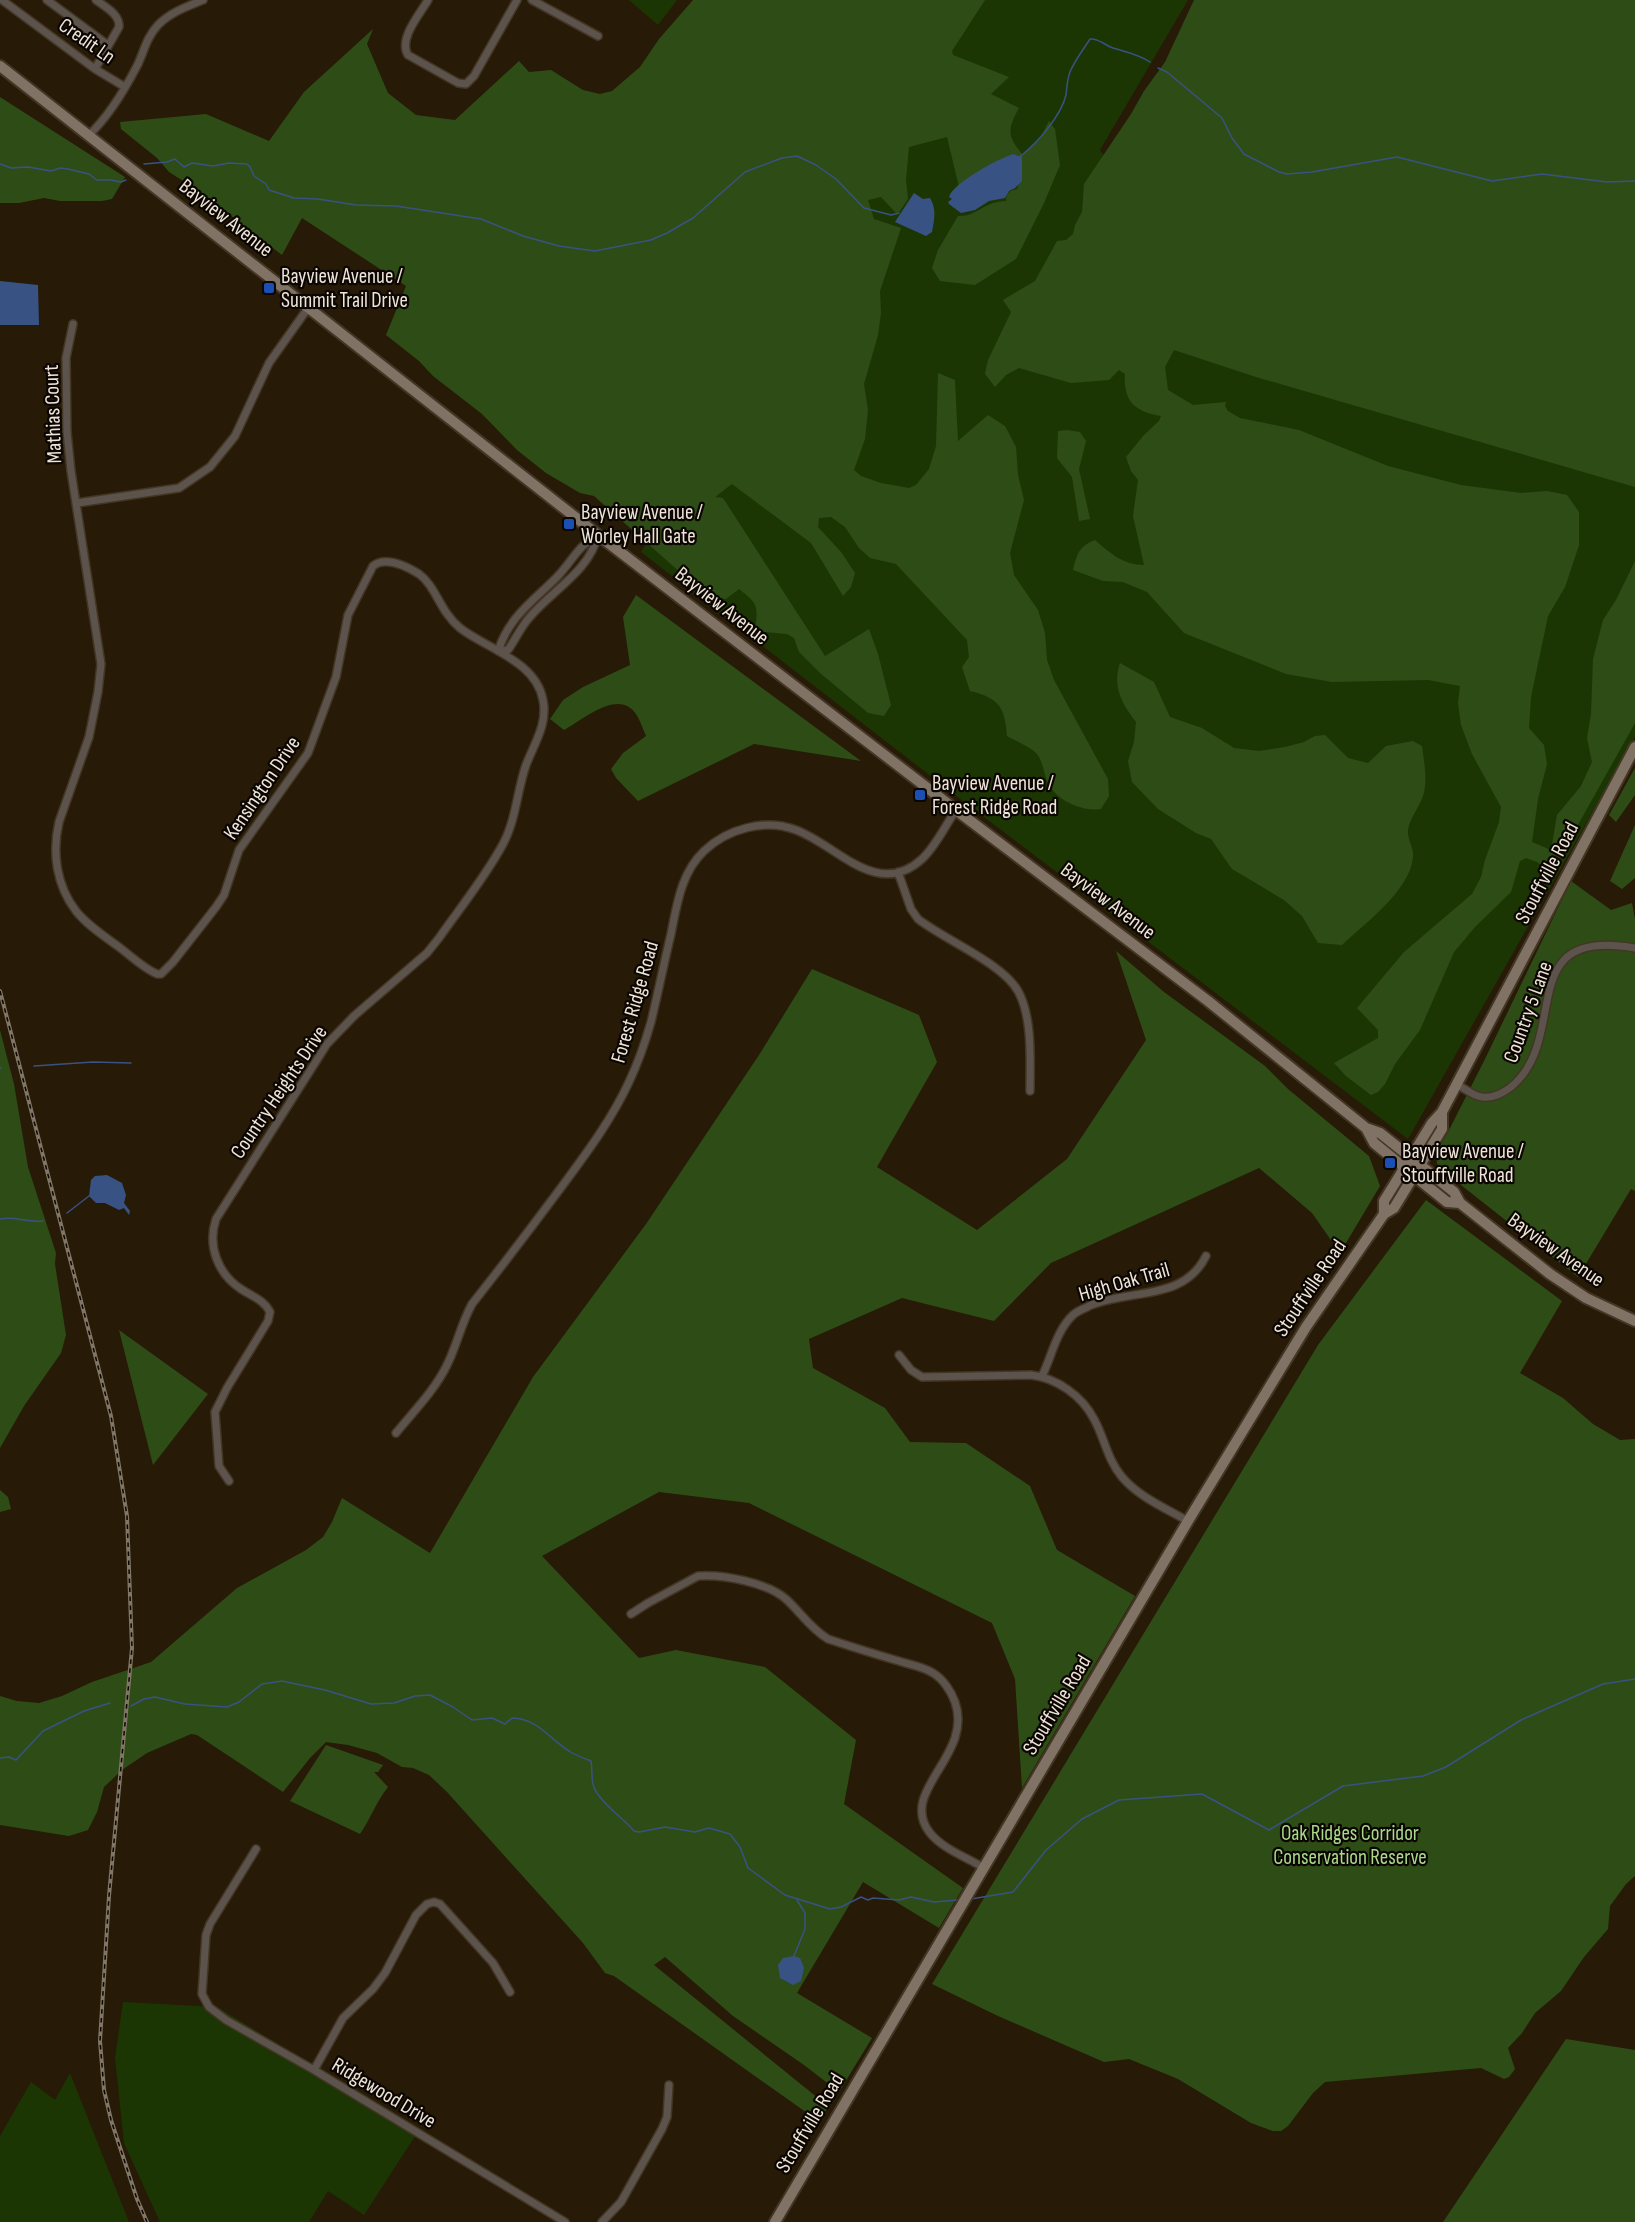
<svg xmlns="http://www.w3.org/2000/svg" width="1635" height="2222" font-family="'Sofia Sans Condensed',sans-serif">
<rect width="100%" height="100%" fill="#271a07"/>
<path fill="#1c3603" d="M 629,0 L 677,0 L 658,25 Z
M 976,0 L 1188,0 L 1100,150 L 1260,371 L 1635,476 L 1635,737 L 1408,1139 L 963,801 L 641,552 L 925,90 Z
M 123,2002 L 217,2007 L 419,2130 L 364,2215 L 328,2191 L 309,2222 L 160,2222 L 124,2143 L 115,2058 Z
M 70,2073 L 129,2222 L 0,2222 L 0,2136 L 31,2082 L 55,2100 Z"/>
<path fill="#2e4d16" d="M 693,0 L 985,0 L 952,51 L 953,55 L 1009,77 L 991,94 L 1019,108 C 1007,130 1007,136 1023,155 L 1041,137 L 1049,121 L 1055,129 L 1060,165 L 1044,203 L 1016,259 L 975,285 L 940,281 L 932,268 L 938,250 L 958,216 C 977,217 984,201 1006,201 C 1006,193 1009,191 1017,189 L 1020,179 L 959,187 L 947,137 L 909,147 L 906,180 L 908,199 L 900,211 L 896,213 L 881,197 L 868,200 L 874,219 L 901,228 L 880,291 L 881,313 L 878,335 L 864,384 L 868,410 L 865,439 L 854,470 L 861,476 L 881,483 L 909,488 L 916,485 L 929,469 L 936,446 L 938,373 L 955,380 L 958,441 L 988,415 L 1005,426 L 1016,447 L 1018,475 L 1024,500 L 1010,553 L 1014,575 L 1038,610 L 1045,633 L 1047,660 L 1054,680 L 1108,779 L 1109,796 L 1101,809 C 1083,812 1057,801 1048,783 C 1043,773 1044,762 1036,753 C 1029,746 1015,741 1007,736 C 1005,707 999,698 970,691 L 962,667 L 969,657 L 967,640 L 896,564 L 870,558 L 859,548 L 845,527 L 831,517 L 819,518 L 818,527 L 841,552 L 855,573 L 851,587 L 843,596 L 811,543 L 732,484 L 715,497 L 723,498 L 825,656 L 869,629 L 878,654 L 891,705 L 884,716 L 868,713 L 820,673 L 799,652 L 794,638 L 787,634 L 755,631 C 758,607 759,604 739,589 L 726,599 L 708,597 L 594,496 L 580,493 L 546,473 L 517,450 L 482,414 L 433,376 L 419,361 L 386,335 L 406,286 L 302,218 L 282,255 L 199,191 L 169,172 L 157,158 L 121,129 L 120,122 L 206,114 L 269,141 L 304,92 L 373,29 L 367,44 L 388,93 L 416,115 L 455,120 L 519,61 L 529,72 L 551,70 L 583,90 L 600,94 L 612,91 L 640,67 L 659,39 Z
M 1194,0 L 1635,0 L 1635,487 L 1256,377 L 1174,350 L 1165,367 L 1168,390 L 1193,405 L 1226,402 L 1225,406 L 1228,411 L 1240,418 L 1299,430 L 1388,466 L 1461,485 L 1521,493 L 1547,491 L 1567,495 L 1579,512 L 1579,545 L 1565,587 L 1548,616 L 1531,697 L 1529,728 L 1544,745 L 1547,764 L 1538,799 L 1532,842 L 1551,850 L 1557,815 L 1581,786 L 1592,762 L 1587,738 L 1591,714 L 1593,659 L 1603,620 L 1616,600 L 1635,561 L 1635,723 L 1551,873 L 1537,862 L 1526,858 L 1520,861 L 1511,892 L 1475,927 L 1454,952 L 1420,1030 L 1395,1064 L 1385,1084 L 1378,1092 L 1371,1095 L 1346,1076 L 1334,1063 L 1378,1038 L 1378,1030 L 1357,1008 L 1404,952 L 1472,894 L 1481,877 L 1485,860 L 1499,822 L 1501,807 L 1472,754 L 1461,725 L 1458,703 L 1460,686 L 1428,680 L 1332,682 L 1286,674 L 1184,633 L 1147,592 L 1123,582 L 1103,581 L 1073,570 C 1077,554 1079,546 1095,540 C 1110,553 1123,565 1144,565 L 1133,516 L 1138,480 L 1131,471 L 1126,457 L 1144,435 L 1159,421 L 1161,416 C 1135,412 1123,401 1125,374 L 1119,370 L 1109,380 L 1071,383 L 1019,368 L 1006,375 L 995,387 L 985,374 L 988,360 L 1011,312 L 1003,300 L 1035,281 L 1057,241 L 1066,240 L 1073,234 L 1075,225 L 1082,212 L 1084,184 L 1131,114 L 1144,91 L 1165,62 Z
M 0,97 L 125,177 L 112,199 L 102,201 L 60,201 L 44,198 L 19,203 L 0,203 Z
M 1067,430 L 1080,432 L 1086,441 L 1079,469 L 1090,519 L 1079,521 L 1072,477 L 1057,458 L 1058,431 Z
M 636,595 L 861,761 L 754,744 L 638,801 L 616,778 L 611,769 L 623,753 L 646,736 C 643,729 640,720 636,714 C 618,688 583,720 564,730 L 550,719 L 563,700 L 583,687 L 630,665 L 623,617 Z
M 1120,663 L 1154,682 L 1170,717 L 1202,728 L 1234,748 L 1259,751 L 1285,747 L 1304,742 L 1315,736 L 1325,735 L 1348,758 L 1368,763 L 1386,746 L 1413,741 L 1422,746 C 1424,762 1428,780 1423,796 C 1419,808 1410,817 1408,830 C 1407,839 1414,848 1413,857 C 1410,891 1365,923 1342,945 L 1318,943 L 1302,916 L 1284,900 L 1232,869 L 1211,839 L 1196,833 L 1158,809 L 1132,782 L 1128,761 L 1134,742 L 1136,722 C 1122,704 1112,687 1120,663 Z
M 1635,768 L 1635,795 L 1616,822 L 1609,815 Z
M 1635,825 L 1635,878 L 1622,889 L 1610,881 Z
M 1571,881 L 1611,910 L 1632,903 L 1635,919 L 1635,1191 L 1631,1189 L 1578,1277 L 1438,1167 L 1435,1153 L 1447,1134 L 1484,1061 Z
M 1116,951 L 1164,992 L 1265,1066 L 1288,1089 L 1369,1156 L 1380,1186 L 1340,1253 L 1312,1213 L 1259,1168 L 1051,1263 L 994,1321 L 902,1298 L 809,1339 L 813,1368 L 885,1408 L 910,1442 L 966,1443 L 1030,1486 L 1057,1550 L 1135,1596 L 1022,1788 L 1015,1679 L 992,1623 L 749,1503 L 659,1492 L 542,1556 L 639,1658 L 676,1650 L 765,1667 L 856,1740 L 844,1804 L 963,1888 L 939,1928 L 863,1882 L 797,1993 L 872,2038 L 839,2092 L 804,2065 L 733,2016 L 665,1957 L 654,1965 L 829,2107 L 817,2120 L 614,1976 L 605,1973 L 583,1943 L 447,1792 L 429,1775 L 413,1768 L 402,1767 L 377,1753 L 348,1745 L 326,1742 L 310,1758 L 283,1792 L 197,1735 L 191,1734 L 147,1753 L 122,1770 L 104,1787 L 97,1812 L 88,1830 L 69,1836 L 0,1825 L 0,1696 L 17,1701 L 39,1703 L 62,1696 L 92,1682 L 151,1662 L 237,1588 L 306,1550 L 323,1537 L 332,1522 L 342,1498 L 430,1553 L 533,1377 L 646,1224 L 759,1055 L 812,969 L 919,1015 L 937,1062 L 877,1167 L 977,1230 L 1067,1159 L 1146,1040 Z
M 0,1030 L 14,1084 L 28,1167 L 56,1253 L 55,1264 L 66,1335 L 61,1353 L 24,1406 L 0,1448 Z
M 1426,1200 L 1562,1301 L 1520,1373 L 1563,1398 L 1593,1424 L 1620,1440 L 1635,1439 L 1635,1876 L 1626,1884 L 1610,1906 L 1608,1929 L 1584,1957 L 1561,1991 L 1535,2013 L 1522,2033 L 1508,2048 L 1515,2069 L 1509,2077 L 1504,2079 L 1481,2068 L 1325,2082 L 1313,2093 L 1288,2126 L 1281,2131 L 1273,2131 L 1251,2123 L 1178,2079 L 1129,2059 L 1104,2062 L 998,2016 L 932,1984 L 1318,1345 Z
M 119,1330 L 208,1394 L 153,1465 Z
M 0,1490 L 8,1497 L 11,1509 L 0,1512 Z
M 326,1745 L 383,1765 L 378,1772 L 374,1772 L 388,1787 C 376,1802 371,1818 360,1834 L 290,1801 Z
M 1566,2039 L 1635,2050 L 1635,2222 L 1443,2222 Z"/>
<path fill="#395284" d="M 1013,154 L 1018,156 L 1022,155 L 1022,181 L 1015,188 L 1009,191 L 1005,198 L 989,201 L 975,210 L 961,213 L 949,204 L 948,202 L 952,199 L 949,197 C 953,183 998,159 1013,154 Z
M 914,193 L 923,199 L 930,198 C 937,209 934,221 932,232 L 926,236 L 895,222 Z
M 0,281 L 38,285 L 39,325 L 0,325 Z
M 107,1175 L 122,1183 L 126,1195 L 124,1203 L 130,1211 L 129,1215 L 124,1208 L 119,1210 L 105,1203 L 96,1203 L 89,1196 L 91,1180 L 95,1176 Z
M 794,1956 L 800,1958 L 804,1968 L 801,1981 L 793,1985 L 780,1978 L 778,1965 L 783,1958 Z"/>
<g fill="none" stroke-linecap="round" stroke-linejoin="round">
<path stroke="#395284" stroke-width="1.5" d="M 1158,68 L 1167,72 L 1222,118 L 1232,138 L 1244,154 L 1279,172 L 1287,174 L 1312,172 L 1397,157 L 1492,181 L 1542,174 L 1607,182 L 1635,181
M 1022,155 C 1038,142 1061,116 1066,95 C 1067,87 1067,80 1070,72 C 1075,60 1083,50 1090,39 C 1099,38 1104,45 1113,48 C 1126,52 1138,54 1150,62
M 0,164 L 11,168 L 28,167 L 51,171 L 60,168 L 68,169 L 89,174 L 97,180 L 111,180 L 121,182 L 126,180
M 144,164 L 167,162 L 175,159 L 184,167 L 192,163 L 213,166 L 229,163 L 247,164 L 250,167 L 254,176 L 266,184 L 269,190 L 294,198 L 318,199 L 356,205 L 396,206 L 481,219 L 523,236 L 559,246 L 595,251 L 651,240 L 667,233 L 693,218 L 745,172 L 782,158 L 797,156 L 816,165 L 836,179 L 864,208 L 891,215 L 899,213
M 34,1066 L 93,1062 L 131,1063
M 0,1068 L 1,1068
M 67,1213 L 89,1196
M 0,1219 C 15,1216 28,1223 43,1221
M 131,1706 L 144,1699 L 155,1697 L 185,1704 L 227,1707 L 239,1702 L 262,1684 L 282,1681 L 325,1690 L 371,1704 L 394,1703 L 415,1696 L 430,1695 L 453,1707 L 472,1720 L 492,1718 L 505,1724 L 512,1718 C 539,1719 549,1739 569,1751 C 575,1755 583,1758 591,1761 C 593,1772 590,1784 597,1793 C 606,1807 623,1818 634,1831 L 639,1832 L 665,1827 L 695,1832 L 709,1828 L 730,1834 L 740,1847 L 748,1868 L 785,1895 L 830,1909 L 841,1907 L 861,1897 L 868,1900 L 873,1898 L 899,1900 L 911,1897 L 934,1902 L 958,1900
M 0,1758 L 9,1757 L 16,1760 L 43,1731 L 84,1711 L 110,1703
M 971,1899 L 1013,1892 L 1046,1850 L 1082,1819 L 1119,1800 L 1202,1794 L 1269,1830 L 1343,1786 L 1423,1776 L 1446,1767 L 1521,1720 L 1603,1684 L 1635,1679
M 794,1956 L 805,1929 L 805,1913 L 797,1900"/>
<g stroke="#433624" stroke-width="10">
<path id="street" d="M 2,0 L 95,69 L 125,87
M 47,0 L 108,45
M 428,0 C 420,14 398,39 408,55 L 458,83 L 466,84 L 474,76 L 517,0
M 532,0 L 598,36
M 95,69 L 119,27 C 120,14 105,7 96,0
M 89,135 C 109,116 124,91 137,66 C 144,52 146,38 158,25 C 171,12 186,7 203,0
M 73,324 L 66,358 L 67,432 L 71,471 L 101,664 L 98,692 L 89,737 L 59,822 C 52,852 56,885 76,911 C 87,925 104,936 119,947 C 131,956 143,968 157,974 L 161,974 L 173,962 L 216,907 L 224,895 L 239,850 L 308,753 L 336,677 L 348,615 L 373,566 C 386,556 406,566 419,574 C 436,586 440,612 460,628 C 487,649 536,661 543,700 C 548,724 534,744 526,765 C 517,791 516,820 503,844 C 486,876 460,908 439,938 L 427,953 L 354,1016 L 327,1044 L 216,1219 C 207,1246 218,1274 241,1289 C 253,1297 264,1300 270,1312 L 268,1321 L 227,1388 L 215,1412 L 219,1466 L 229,1481
M 77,503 L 179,488 L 210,467 L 235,436 L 269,363 L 308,308
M 498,651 L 508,650 C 515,640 521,627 529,618 C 552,590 589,572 598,535
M 498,651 C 509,617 532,602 556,578 C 572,562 577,546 598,535
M 898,872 L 911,909 L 918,919 C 945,940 1002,963 1018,991 C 1033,1018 1030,1062 1030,1091
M 1457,1085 C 1465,1088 1473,1096 1482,1097 C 1493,1099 1503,1093 1511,1087 C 1572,1037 1511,926 1635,948
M 899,1355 L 911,1370 L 922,1377 L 1031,1375 C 1057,1378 1082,1396 1094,1419 C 1105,1439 1107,1459 1122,1477 C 1139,1497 1165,1508 1188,1521
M 1042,1376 C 1052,1356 1056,1331 1073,1315 C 1077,1311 1084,1309 1089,1306 C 1131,1288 1183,1302 1206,1256
M 396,1433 C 413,1412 435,1390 447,1365 C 457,1345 461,1324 472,1304 C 502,1266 531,1228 560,1189 C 585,1155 611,1121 629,1082 C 638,1063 645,1043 651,1022 C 658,993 664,963 671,934 C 677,904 681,873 704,851 C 727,829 765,818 796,830 C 837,845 877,900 922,859 C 936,846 945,826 956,810
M 631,1614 L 648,1603 L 698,1576 C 723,1574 769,1583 787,1600 C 801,1613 811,1629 828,1639 C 852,1647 878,1655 902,1662 C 912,1665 924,1667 933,1673 C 943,1679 951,1691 955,1702 C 974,1756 897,1791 930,1833 C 943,1849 966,1857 984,1868
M 256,1849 L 210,1924 L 206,1935 L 202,1994 L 209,2007 L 226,2020 L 314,2070 L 565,2222
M 314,2070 L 343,2018 L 373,1989 L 385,1973 L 416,1915 L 427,1904 L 434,1902 L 440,1904 L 493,1963 L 510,1992
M 602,2222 L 621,2202 L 662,2129 L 667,2117 L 669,2085"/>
</g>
<g stroke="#433624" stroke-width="14">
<path id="secondary" d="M 0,66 L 598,535 L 956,810 L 1208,1001 L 1366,1128 L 1380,1133 L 1454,1192 L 1460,1203 L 1550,1274 L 1586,1298 L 1635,1321
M 1366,1128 L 1374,1143 L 1422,1182 L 1447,1202 L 1460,1203
M 1384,1214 L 1384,1201 L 1432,1123 L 1442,1112 L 1635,747
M 775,2222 L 1188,1521 L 1306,1327 L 1384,1214 L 1394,1208 L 1442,1129 L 1442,1112"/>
</g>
<use href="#street" stroke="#5c534c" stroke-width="7"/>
<use href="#secondary" stroke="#807366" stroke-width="10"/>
<g stroke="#817666" stroke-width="4">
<path id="rail" d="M 0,991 L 111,1416 L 127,1516 L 132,1648 L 109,1896 L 100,2041 L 104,2090 L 111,2120 L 137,2199 L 147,2222"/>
</g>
<use href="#rail" stroke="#0b0602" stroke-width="1.5" stroke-dasharray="4.5" stroke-linecap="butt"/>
</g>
<g fill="#1a4fb4" stroke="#0b0602" stroke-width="2">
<rect x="263" y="282" width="12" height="12" rx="3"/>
<rect x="563" y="518" width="12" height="12" rx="3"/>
<rect x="914" y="789" width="12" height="12" rx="3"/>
<rect x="1384" y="1157" width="12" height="12" rx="3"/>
</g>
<g text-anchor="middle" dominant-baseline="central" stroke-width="4.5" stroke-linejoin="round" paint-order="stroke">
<g font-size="21" fill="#eee4d9" stroke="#0b0602">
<text transform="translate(87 41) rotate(35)">Credit Ln</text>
<text transform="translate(226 218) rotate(38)">Bayview Avenue</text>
<text transform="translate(53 414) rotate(-92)">Mathias Court</text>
<text transform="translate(722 606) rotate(38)">Bayview Avenue</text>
<text transform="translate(262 788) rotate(-56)">Kensington Drive</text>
<text transform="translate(1547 873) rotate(-62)">Stouffville Road</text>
<text transform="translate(1108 901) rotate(37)">Bayview Avenue</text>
<text transform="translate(635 1002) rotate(-74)">Forest Ridge Road</text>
<text transform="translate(1528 1012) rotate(-70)">Country 5 Lane</text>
<text transform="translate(279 1092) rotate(-56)">Country Heights Drive</text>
<text transform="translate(1556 1250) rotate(35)">Bayview Avenue</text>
<text transform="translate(1124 1282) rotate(-16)">High Oak Trail</text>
<text transform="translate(1310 1288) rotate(-56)">Stouffville Road</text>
<text transform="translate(1057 1705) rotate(-59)">Stouffville Road</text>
<text transform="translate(384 2093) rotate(31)">Ridgewood Drive</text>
<text transform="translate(810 2123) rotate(-59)">Stouffville Road</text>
</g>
<g font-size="21" fill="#eee4d9" stroke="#0b0602" text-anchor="start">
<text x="281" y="276">Bayview Avenue /<tspan x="281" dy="24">Summit Trail Drive</tspan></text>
<text x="581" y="512">Bayview Avenue /<tspan x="581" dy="24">Worley Hall Gate</tspan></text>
<text x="932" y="783">Bayview Avenue /<tspan x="932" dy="24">Forest Ridge Road</tspan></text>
<text x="1402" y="1151">Bayview Avenue /<tspan x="1402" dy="24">Stouffville Road</tspan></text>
</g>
<g font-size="21" fill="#a9da8a" stroke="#0b0602">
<text x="1350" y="1833">Oak Ridges Corridor<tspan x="1350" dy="24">Conservation Reserve</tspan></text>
</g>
</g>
</svg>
